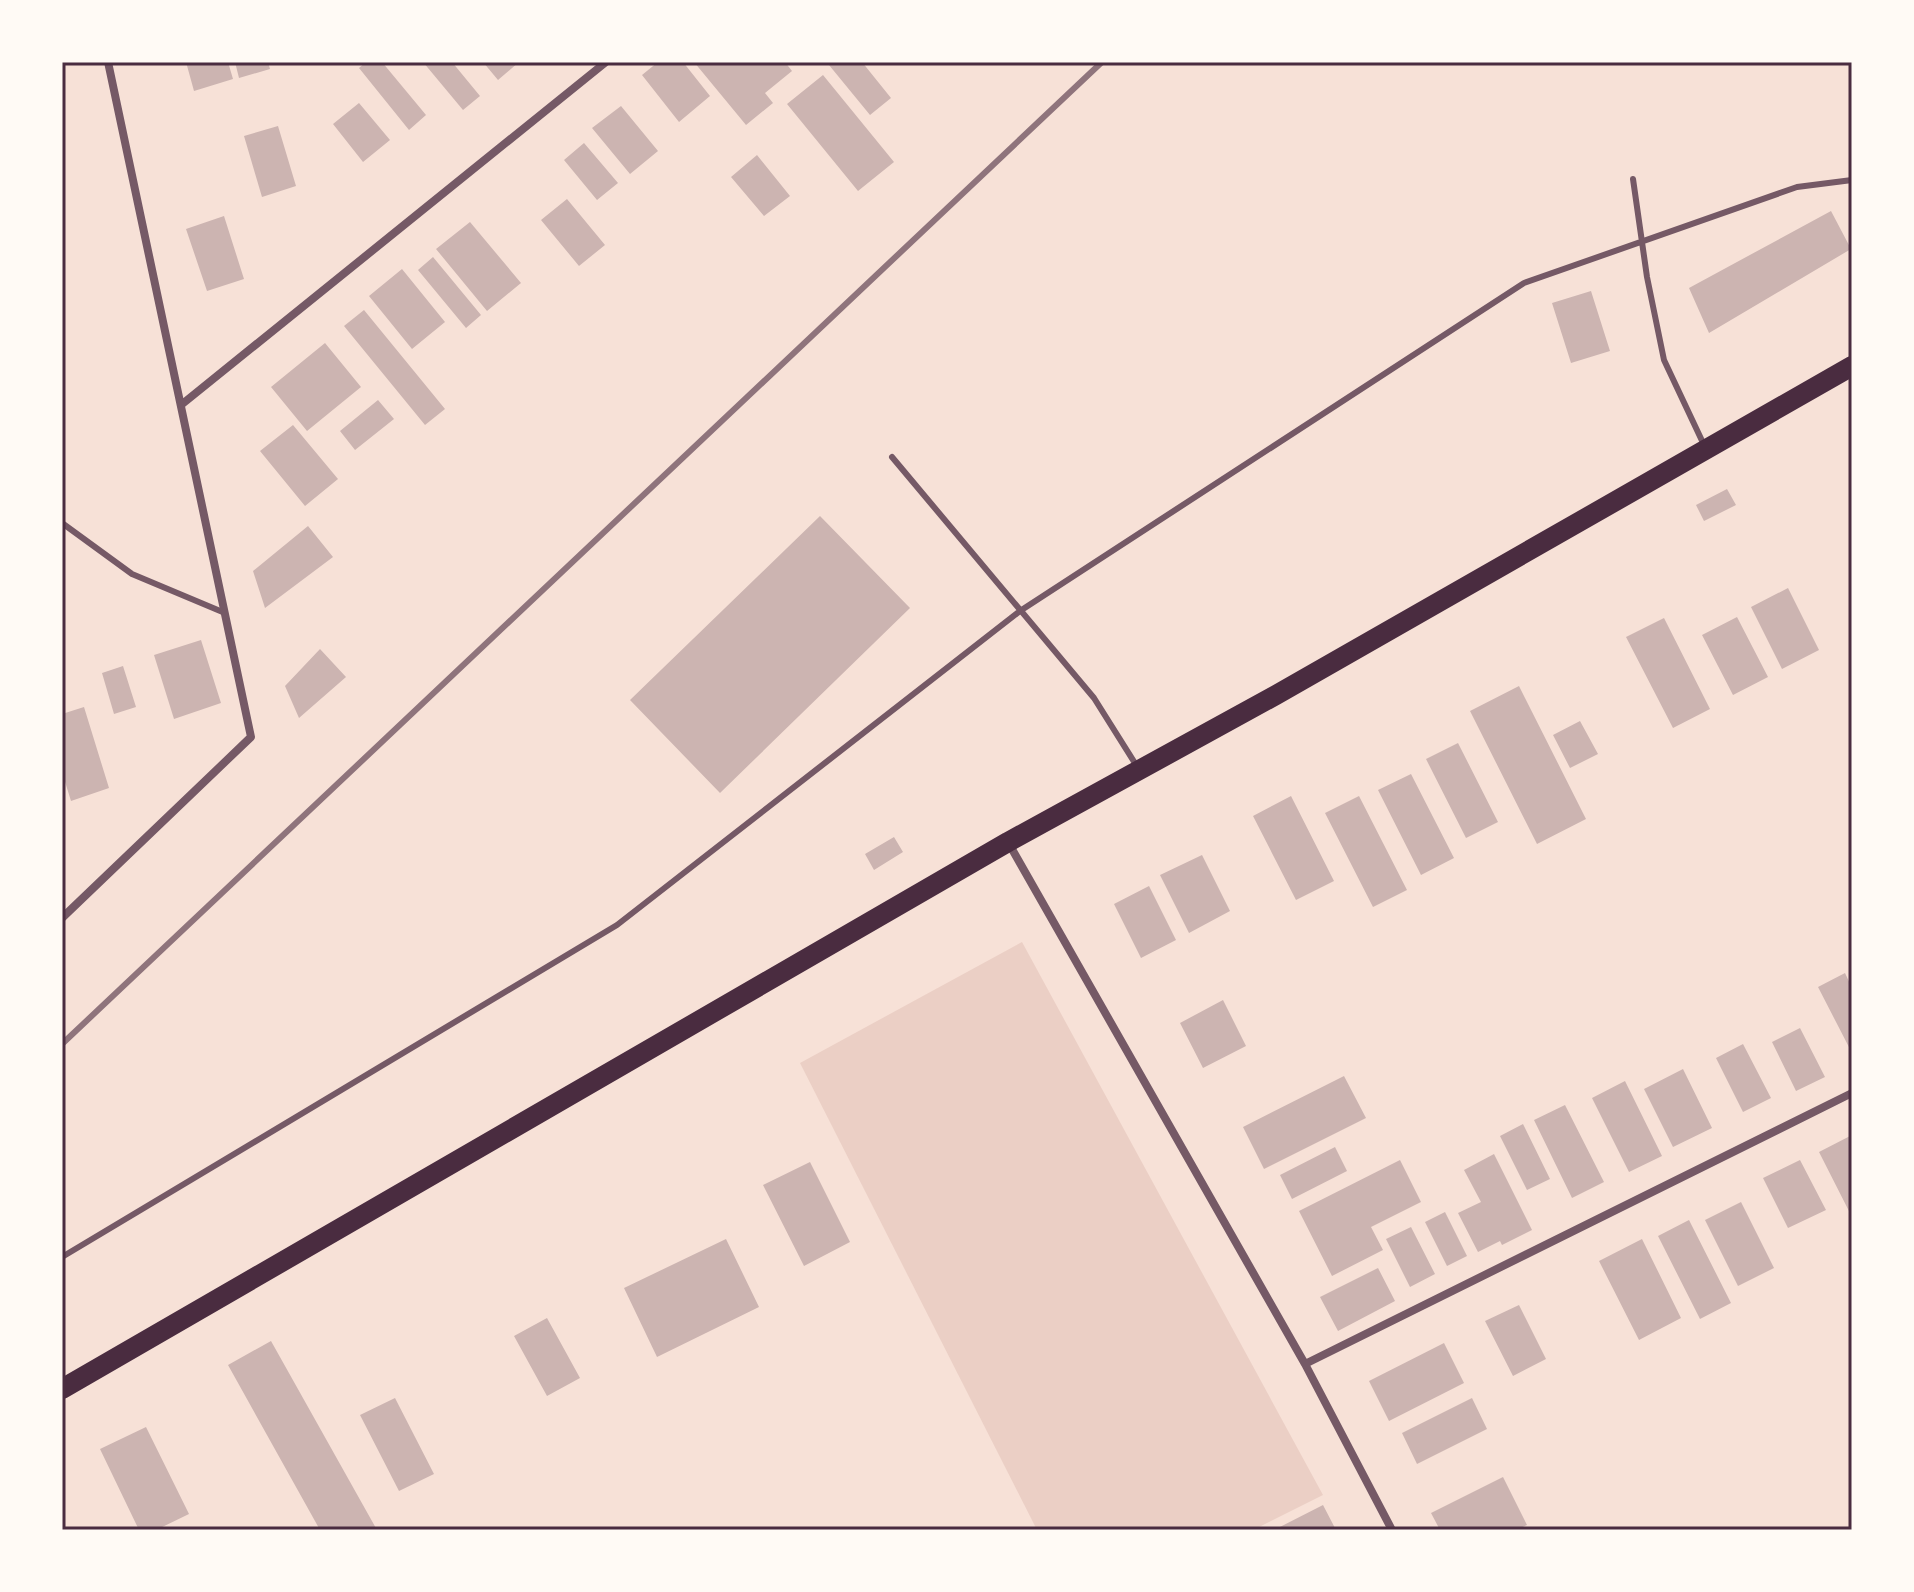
<svg xmlns="http://www.w3.org/2000/svg" width="1914" height="1592" font-family="Quicksand,sans-serif">
<rect width="100%" height="100%" fill="#f7e1d7"/>
<path fill="#ebcfc5" d="M 1022,942 L 1323,1495 L 1253,1530 L 1037,1530 L 800,1063 Z"/>
<path fill="#ccb4b1" d="M 186,62 L 228,62 L 233,79 L 194,91 Z
M 235,62 L 268,62 L 270,69 L 239,78 Z
M 366,62 L 382,62 L 426,115 L 409,130 L 359,68 Z
M 423,62 L 452,62 L 480,96 L 463,110 Z
M 483,62 L 519,62 L 498,80 Z
M 658,62 L 683,62 L 710,96 L 679,122 L 642,75 Z
M 694,62 L 785,62 L 792,71 L 765,93 L 773,103 L 746,125 Z
M 832,62 L 862,62 L 891,98 L 870,115 L 829,65 Z
M 823,75 L 894,162 L 858,191 L 787,104 Z
M 359,103 L 390,140 L 363,162 L 333,124 Z
M 621,106 L 658,151 L 630,174 L 592,128 Z
M 278,126 L 296,186 L 262,197 L 244,136 Z
M 584,143 L 618,183 L 597,200 L 564,160 Z
M 757,155 L 790,196 L 764,216 L 731,177 Z
M 567,199 L 605,245 L 579,266 L 541,220 Z
M 1831,211 L 1851,249 L 1709,333 L 1689,288 Z
M 224,216 L 244,279 L 207,291 L 186,229 Z
M 470,222 L 521,283 L 487,311 L 436,249 Z
M 433,257 L 481,315 L 466,328 L 418,270 Z
M 402,269 L 445,322 L 412,349 L 369,296 Z
M 1591,291 L 1610,351 L 1571,363 L 1552,303 Z
M 364,310 L 445,409 L 425,425 L 344,326 Z
M 325,343 L 361,387 L 307,431 L 271,387 Z
M 378,400 L 394,419 L 355,450 L 340,431 Z
M 293,425 L 338,479 L 305,506 L 260,451 Z
M 1727,489 L 1736,505 L 1704,521 L 1696,505 Z
M 820,516 L 910,608 L 720,793 L 630,700 Z
M 308,526 L 333,557 L 265,608 L 253,571 Z
M 1788,588 L 1819,650 L 1782,669 L 1751,607 Z
M 1737,617 L 1768,677 L 1733,695 L 1702,635 Z
M 1664,618 L 1710,709 L 1673,728 L 1626,637 Z
M 201,640 L 221,703 L 174,719 L 154,655 Z
M 320,649 L 346,677 L 299,718 L 285,686 Z
M 123,666 L 136,707 L 114,714 L 102,673 Z
M 1519,686 L 1586,819 L 1537,844 L 1470,711 Z
M 84,707 L 109,788 L 71,801 L 62,772 L 62,714 Z
M 1580,721 L 1598,754 L 1570,768 L 1553,735 Z
M 1458,743 L 1498,822 L 1466,838 L 1426,759 Z
M 1411,774 L 1454,858 L 1421,875 L 1378,790 Z
M 1291,796 L 1334,881 L 1296,900 L 1253,816 Z
M 1359,796 L 1407,890 L 1373,907 L 1325,813 Z
M 894,837 L 903,852 L 874,870 L 865,854 Z
M 1202,855 L 1230,911 L 1189,933 L 1160,875 Z
M 1149,886 L 1176,940 L 1141,958 L 1114,904 Z
M 1845,973 L 1852,988 L 1852,1053 L 1818,987 Z
M 1223,1000 L 1246,1046 L 1203,1068 L 1180,1023 Z
M 1800,1028 L 1825,1077 L 1796,1091 L 1772,1042 Z
M 1743,1044 L 1771,1098 L 1743,1112 L 1716,1058 Z
M 1683,1069 L 1712,1128 L 1673,1147 L 1644,1089 Z
M 1344,1076 L 1366,1118 L 1264,1169 L 1243,1127 Z
M 1625,1081 L 1662,1156 L 1629,1172 L 1592,1098 Z
M 1565,1105 L 1604,1182 L 1572,1198 L 1534,1120 Z
M 1523,1124 L 1550,1179 L 1527,1190 L 1500,1136 Z
M 1852,1135 L 1852,1217 L 1819,1152 Z
M 1335,1147 L 1347,1171 L 1292,1199 L 1280,1175 Z
M 1494,1154 L 1532,1230 L 1502,1245 L 1500,1241 L 1478,1252 L 1458,1213 L 1481,1202 L 1464,1170 Z
M 1400,1160 L 1421,1202 L 1371,1227 L 1383,1250 L 1332,1276 L 1299,1211 Z
M 1800,1160 L 1826,1210 L 1788,1228 L 1763,1178 Z
M 810,1162 L 850,1242 L 804,1266 L 763,1185 Z
M 1741,1202 L 1774,1268 L 1738,1286 L 1705,1220 Z
M 1445,1212 L 1467,1256 L 1447,1266 L 1425,1222 Z
M 1689,1220 L 1731,1303 L 1700,1319 L 1658,1236 Z
M 1411,1227 L 1435,1274 L 1410,1287 L 1386,1239 Z
M 726,1239 L 759,1307 L 657,1357 L 624,1288 Z
M 1642,1239 L 1681,1318 L 1639,1340 L 1599,1261 Z
M 1378,1268 L 1395,1301 L 1338,1331 L 1320,1297 Z
M 1519,1305 L 1546,1359 L 1513,1376 L 1485,1321 Z
M 547,1318 L 580,1378 L 547,1396 L 514,1336 Z
M 271,1341 L 377,1530 L 320,1530 L 228,1365 Z
M 1444,1343 L 1464,1383 L 1389,1421 L 1369,1381 Z
M 395,1398 L 434,1474 L 399,1491 L 360,1415 Z
M 1472,1398 L 1487,1429 L 1417,1464 L 1402,1433 Z
M 146,1427 L 189,1514 L 156,1530 L 139,1530 L 100,1449 Z
M 1503,1477 L 1527,1525 L 1516,1530 L 1440,1530 L 1431,1513 Z
M 1323,1505 L 1336,1530 L 1274,1530 Z"/>
<g fill="none" stroke-linecap="round" stroke-linejoin="round">
<path stroke="#755966" stroke-width="6" d="M 1633,179 L 1647,277 L 1664,360 L 1704,445
M 892,457 L 1094,698 L 1138,768
M 62,523 L 132,574 L 225,613
M 62,1257 L 617,925 L 1020,611 L 1524,283 L 1797,187 L 1852,180"/>
<path stroke="#755966" stroke-width="8" d="M 181,405 L 606,62
M 1008,842 L 1305,1364 L 1392,1530
M 62,918 L 251,737 L 108,62
M 1305,1364 L 1852,1093"/>
<path stroke="#4a2c40" stroke-width="20" d="M 62,1389 L 1008,842 L 1276,695 L 1852,366"/>
<path stroke="#8f747c" stroke-width="6" d="M 62,1044 L 1102,62"/>
</g>
<rect width="1914" height="1592" fill="none" stroke="#fffaf5" stroke-width="128"/>
<rect x="64" y="64" width="1786" height="1464" fill="none" stroke="#4a2c40" stroke-width="3"/>
</svg>
